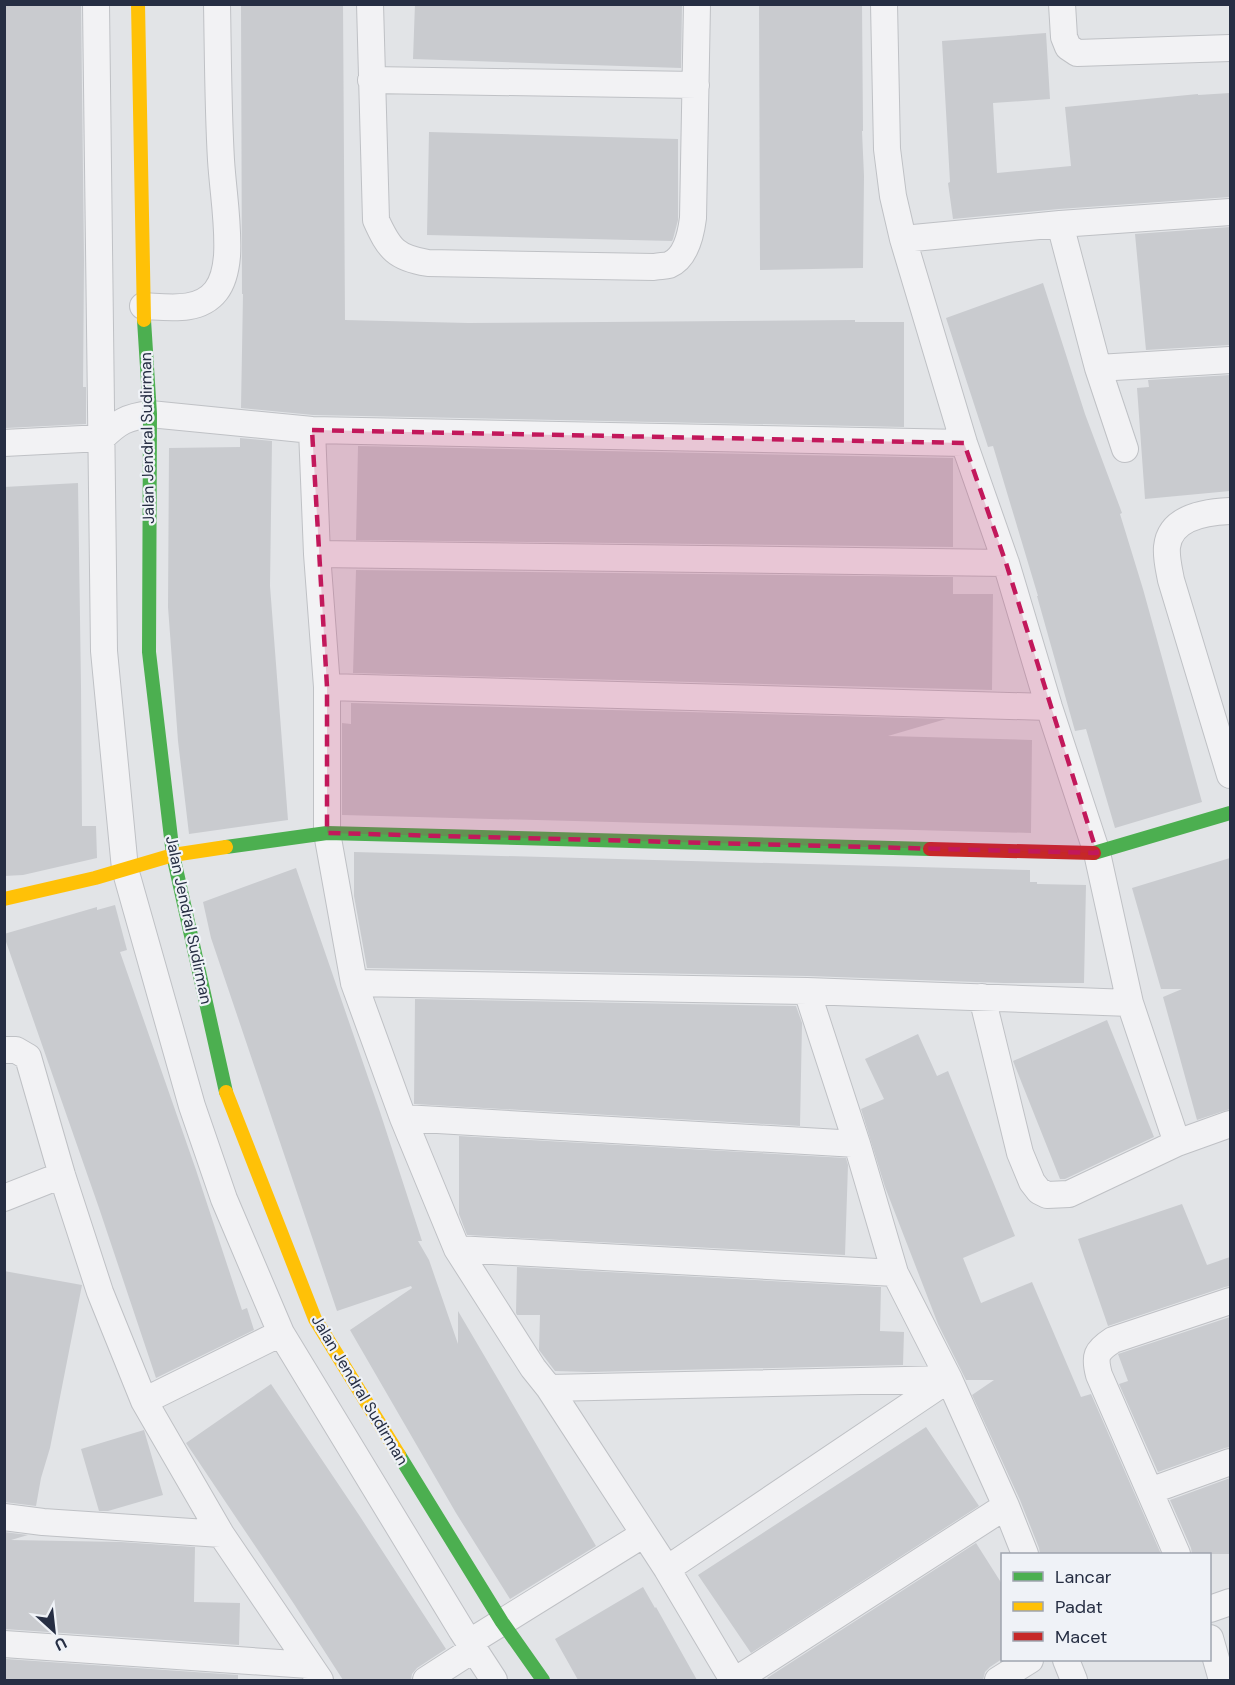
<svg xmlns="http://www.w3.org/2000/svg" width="1235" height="1685" font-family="'DM Sans',sans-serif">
<rect width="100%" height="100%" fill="#e2e4e7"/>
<path fill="#c9cbcf" d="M 4,4 L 81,4 L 84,261 L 83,387 L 86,387 L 86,424 L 6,428 Z
M 241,4 L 343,4 L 345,320 L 468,323 L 855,320 L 855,322 L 904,322 L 904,427 L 313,415 L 241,408 L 243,294 L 242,294 Z
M 415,4 L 682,4 L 681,68 L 413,59 Z
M 759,4 L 862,4 L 863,131 L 862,131 L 864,176 L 863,268 L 760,270 Z
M 1046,33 L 1050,99 L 993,103 L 997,173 L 1071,166 L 1065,107 L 1198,94 L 1198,95 L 1230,93 L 1230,197 L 1059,209 L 953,219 L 948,183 L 950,182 L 942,41 Z
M 429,132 L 678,139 L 678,220 L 673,239 L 672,241 L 427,235 Z
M 1230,227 L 1230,345 L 1146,350 L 1135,234 Z
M 1043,283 L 1085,414 L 1122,513 L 1120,514 L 1143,589 L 1202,802 L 1115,828 L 1086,729 L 1075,731 L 1037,596 L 1038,596 L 993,446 L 988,447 L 946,318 Z
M 1230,375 L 1230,491 L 1145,499 L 1137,388 L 1149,387 L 1148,380 Z
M 240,438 L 272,441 L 270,586 L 288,820 L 189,834 L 178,741 L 168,607 L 169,448 L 240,447 Z
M 358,446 L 953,458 L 953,547 L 356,540 Z
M 78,483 L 81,686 L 82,826 L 96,826 L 97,858 L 23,875 L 4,876 L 4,487 Z
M 356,570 L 953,577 L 953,594 L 993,594 L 992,690 L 353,673 Z
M 351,703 L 946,719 L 888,736 L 1032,740 L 1031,833 L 342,815 L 342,723 L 351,724 Z
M 354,852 L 1030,870 L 1030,882 L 1037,882 L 1037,884 L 1086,885 L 1084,983 L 1004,983 L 808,976 L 367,968 L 354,896 Z
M 1230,858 L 1230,1109 L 1197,1120 L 1163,997 L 1182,989 L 1161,989 L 1132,888 Z
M 296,868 L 380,1112 L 422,1241 L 418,1241 L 429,1260 L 458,1344 L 458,1311 L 596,1546 L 510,1599 L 456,1513 L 350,1330 L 412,1288 L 411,1286 L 337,1311 L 211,938 L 203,902 Z
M 115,905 L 127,950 L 120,952 L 196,1170 L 242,1310 L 247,1308 L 254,1330 L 156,1378 L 99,1208 L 4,936 L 4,934 L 97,907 L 97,910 Z
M 415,999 L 796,1006 L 802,1023 L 800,1126 L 414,1104 Z
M 1107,1020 L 1154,1137 L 1065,1179 L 1060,1179 L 1013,1061 Z
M 918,1034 L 937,1076 L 948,1071 L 1015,1236 L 963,1258 L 981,1303 L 1032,1282 L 1081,1397 L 1091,1394 L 1161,1554 L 1040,1554 L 1039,1548 L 1020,1500 L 972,1395 L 994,1380 L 966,1380 L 938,1324 L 885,1187 L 861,1109 L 884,1099 L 865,1059 Z
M 459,1136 L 846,1158 L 848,1165 L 845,1255 L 467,1235 L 459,1214 Z
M 1182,1204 L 1207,1265 L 1230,1257 L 1230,1286 L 1225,1287 L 1108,1326 L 1078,1239 Z
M 517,1267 L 881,1287 L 880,1331 L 904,1332 L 903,1365 L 589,1372 L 555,1371 L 539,1350 L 540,1315 L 517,1315 L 516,1313 Z
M 4,1271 L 82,1285 L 50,1448 L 41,1478 L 36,1506 L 4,1502 Z
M 1230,1317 L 1230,1447 L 1225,1448 L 1158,1472 L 1119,1384 L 1128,1381 L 1118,1354 Z
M 271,1384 L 359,1515 L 446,1649 L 417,1668 L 412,1674 L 411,1680 L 343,1680 L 294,1604 L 186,1443 Z
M 926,1427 L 979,1506 L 751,1653 L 698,1575 Z
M 144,1430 L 163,1495 L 108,1511 L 99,1511 L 81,1449 Z
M 1230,1478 L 1230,1554 L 1192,1554 L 1191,1548 L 1170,1500 Z
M 4,1532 L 28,1535 L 11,1540 L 121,1542 L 195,1547 L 194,1602 L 240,1603 L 239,1645 L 4,1629 Z
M 976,1543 L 1002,1584 L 1002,1659 L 990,1667 L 985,1672 L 983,1680 L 769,1680 L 767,1678 Z
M 643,1587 L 655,1608 L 656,1607 L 697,1680 L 578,1680 L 555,1639 Z
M 6,1659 L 238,1675 L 238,1680 L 5,1680 Z"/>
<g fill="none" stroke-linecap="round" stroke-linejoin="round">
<g stroke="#bfc1c5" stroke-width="28">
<path id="street" d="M 96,4 L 104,651 L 125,869 L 192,1106 L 224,1199 L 281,1333 L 462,1631 L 494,1680
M 370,4 L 376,220 C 389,249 396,258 428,263 L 654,267 C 658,266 665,266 669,265 C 686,258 691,234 693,218 L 697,4
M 884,4 L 887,149 L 893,196 L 903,239 L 964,443 L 1006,563 L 1049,707 L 1097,853 L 1130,1003 L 1177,1143
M 1062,4 L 1064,37 L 1068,47 L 1077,53 L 1230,48
M 371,80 L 696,85
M 1060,224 L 1098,368 L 1125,449
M 903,239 L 1060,224 L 1230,212
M 143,306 C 167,307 199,313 216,291 C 223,282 226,268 227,256 C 229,225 223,192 221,160 C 218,109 218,56 217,4
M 1098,368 L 1230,360
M 312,430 L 317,554 L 327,687 L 327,833 L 354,983 L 403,1118 L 457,1249 L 533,1368 L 549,1388 L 667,1569 L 733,1680
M 4,443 L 102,438 C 118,422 127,417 150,414 L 312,430 L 964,443
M 1230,511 C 1205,512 1170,517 1167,547 C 1166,558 1169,569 1171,580 L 1230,775
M 317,554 L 1006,563
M 327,687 L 1049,707
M 354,983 L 807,991 L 1130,1003
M 807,991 L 857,1144 L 895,1273 L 949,1379 L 1006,1506 L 1025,1554
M 982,997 L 1020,1153 L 1032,1182 L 1039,1191 L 1047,1195 L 1069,1194 L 1177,1143 L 1230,1124
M 4,1050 L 16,1050 L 28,1057 L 62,1175 L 100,1292 L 144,1401 L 221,1534 L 320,1680
M 403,1118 L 857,1144
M 4,1198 L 62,1175
M 457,1249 L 895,1273
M 549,1388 L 949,1379
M 144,1401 L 281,1333
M 1150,1491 L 1230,1462
M 4,1517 L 43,1522 L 221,1534
M 1177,1554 L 1099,1375 C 1094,1356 1096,1351 1113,1340 L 1230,1301
M 667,1569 L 949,1379
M 1210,1609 L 1230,1602
M 1210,1638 L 1222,1680
M 470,1642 L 644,1534
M 4,1644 L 309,1665
M 1066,1660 L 1074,1680
M 426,1680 L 474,1649
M 736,1680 L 1006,1506
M 998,1680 L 1030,1660"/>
</g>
<use href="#street" stroke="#f2f2f4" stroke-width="26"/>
<path stroke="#4caf50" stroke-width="14" d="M 144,320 L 150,414 L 149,652 L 173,855 L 226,1092
M 226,847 L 327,833 L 930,849
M 1094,853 L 1230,813
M 399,1455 L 502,1622 L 543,1680"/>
<path stroke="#ffc107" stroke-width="14" d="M 138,4 L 144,320
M 4,899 L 95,878 L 173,855 L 226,847
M 226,1092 L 315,1319 L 399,1455"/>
<path stroke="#c62828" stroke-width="14" d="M 930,849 L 1094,853"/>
</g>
<path fill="#c2185b" fill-opacity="0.2" stroke="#c2185b" stroke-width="4.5" stroke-dasharray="12 8" stroke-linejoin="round" d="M 312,430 L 964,443 L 1006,563 L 1097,853 L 327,833 L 327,687 Z"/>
<g text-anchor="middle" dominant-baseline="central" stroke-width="4.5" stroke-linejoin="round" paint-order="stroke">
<g font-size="16" fill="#262e43" stroke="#eff2f7">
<text transform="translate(147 438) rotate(-91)">Jalan Jendral Sudirman</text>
<text transform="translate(189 920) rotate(78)">Jalan Jendral Sudirman</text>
<text transform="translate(360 1390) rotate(59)">Jalan Jendral Sudirman</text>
</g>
</g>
<rect width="1235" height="1685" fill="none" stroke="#262e43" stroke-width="12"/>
<rect x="1001" y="1553" width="210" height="108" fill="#eff2f7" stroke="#9fa4af" stroke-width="1.5"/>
<rect x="1013" y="1572" width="30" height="9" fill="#4caf50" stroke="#9fa4af" stroke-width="1.5"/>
<text x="1055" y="1583" font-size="18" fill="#262e43">Lancar</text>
<rect x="1013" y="1602" width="30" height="9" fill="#ffc107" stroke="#9fa4af" stroke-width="1.5"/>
<text x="1055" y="1613" font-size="18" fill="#262e43">Padat</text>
<rect x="1013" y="1632" width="30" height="9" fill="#c62828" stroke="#9fa4af" stroke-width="1.5"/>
<text x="1055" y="1643" font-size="18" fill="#262e43">Macet</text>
<g transform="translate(54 1631) rotate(153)" stroke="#eff2f7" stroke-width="4.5" paint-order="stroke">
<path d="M0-4.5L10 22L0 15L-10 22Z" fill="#262e43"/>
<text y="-9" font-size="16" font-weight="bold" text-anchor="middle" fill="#262e43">U</text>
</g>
</svg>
